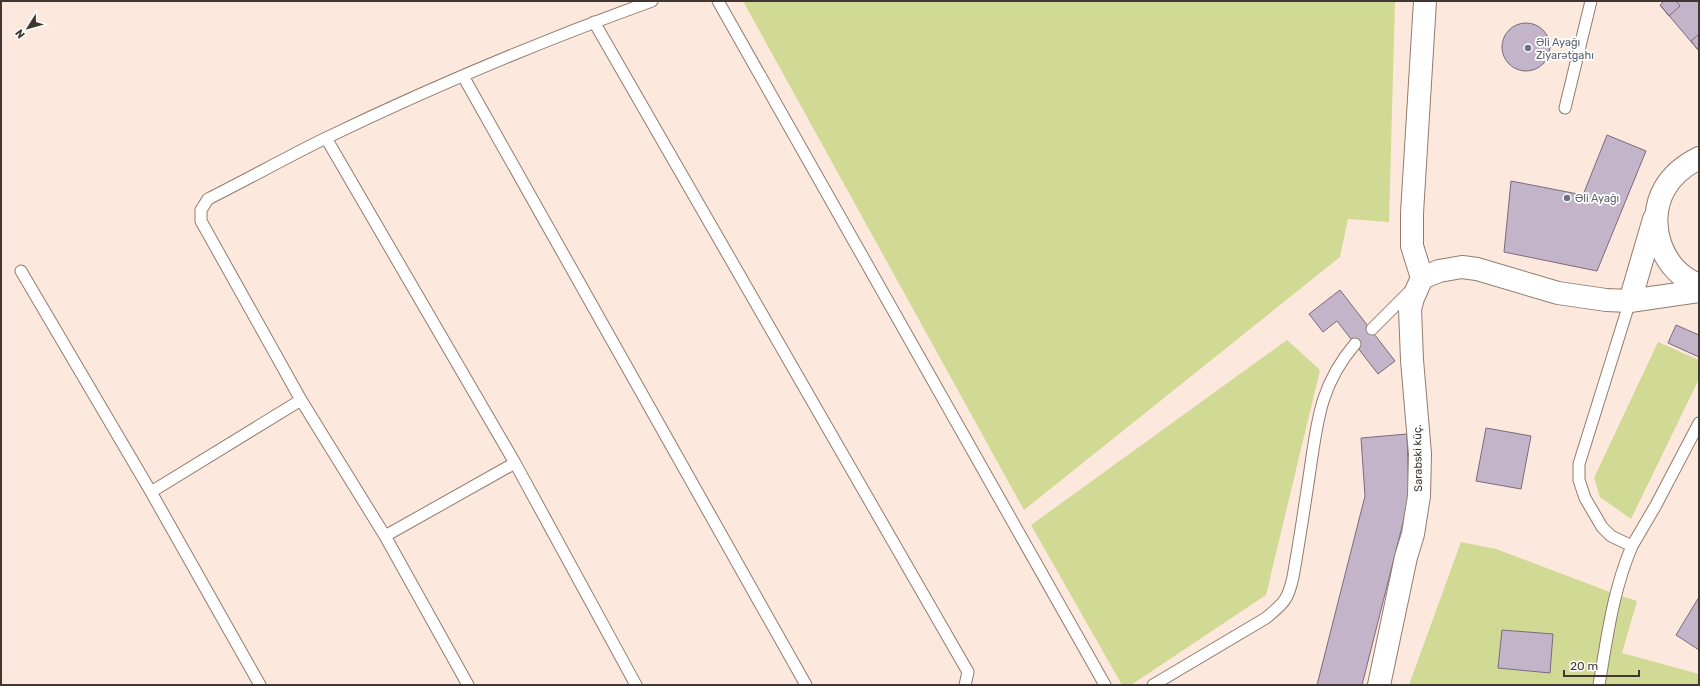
<svg xmlns="http://www.w3.org/2000/svg" width="1700" height="686" font-family="Rubik,sans-serif">
<rect width="100%" height="100%" fill="#fce8dc"/>
<path fill="#d1da94" d="M 743,1 L 1395,1 L 1389,222 L 1348,219 L 1340,257 L 1024,510 Z
M 1287,340 L 1320,370 L 1266,595 L 1131,685 L 1122,685 L 1031,525 Z
M 1658,342 L 1699,360 L 1699,379 L 1631,519 L 1600,497 L 1594,478 Z
M 1461,542 L 1496,549 L 1615,594 L 1637,601 L 1622,653 L 1699,674 L 1699,685 L 1409,685 Z"/>
<path fill="#c3b4c9" stroke="#796b7e" d="M 1664,1 L 1699,1 L 1699,51 L 1660,5 Z
M 1664,1 L 1676,1 L 1680,6 L 1669,16 L 1660,5 Z
M1502 47a24 24 0 1 1 48 0a24 24 0 1 1-48 0Z
M 1699,34 L 1699,51 L 1691,41 Z
M 1607,135 L 1646,151 L 1597,271 L 1504,252 L 1511,181 L 1583,195 Z
M 1340,290 L 1395,361 L 1378,374 L 1337,321 L 1323,332 L 1309,314 Z
M 1676,325 L 1699,335 L 1699,357 L 1668,343 Z
M 1486,428 L 1531,436 L 1521,489 L 1476,481 Z
M 1407,434 L 1409,499 L 1362,685 L 1317,685 L 1365,496 L 1361,438 Z
M 1699,597 L 1699,650 L 1676,635 Z
M 1502,630 L 1553,634 L 1550,673 L 1498,668 Z"/>
<g fill="none" stroke-linecap="round" stroke-linejoin="round">
<g stroke="#927c6f" stroke-width="13">
<path id="lane" d="M 718,1 L 1105,685
M 594,22 L 968,672 L 965,685
M 463,76 L 806,685
M 1565,108 L 1591,1
M 326,138 L 515,463 L 636,685
M 21,271 L 151,492 L 260,685
M 1630,301 L 1579,464 L 1579,480 L 1585,498 L 1602,527 L 1611,536 L 1632,546 L 1656,505 L 1699,423
M 1372,329 L 1411,290
M 151,492 L 301,400
M 385,536 L 515,463
M 468,685 L 385,536 L 301,400 L 201,221 L 201,210 L 208,199 C 248,179 287,157 326,138 C 432,87 541,41 652,1
M 1153,685 L 1266,618 C 1284,603 1288,600 1293,577 C 1299,544 1304,510 1309,477 C 1317,424 1319,386 1355,344
M 1599,685 C 1607,638 1613,590 1632,546"/>
</g>
<g stroke="#927c6f" stroke-width="24">
<path id="street" d="M 1699,158 C 1685,165 1673,174 1665,188 C 1645,222 1661,271 1699,285
M 1422,278 L 1439,271 L 1462,267 L 1477,269 L 1558,293 L 1606,300 L 1630,301 L 1699,291
M 1422,278 L 1412,246 L 1412,213 L 1425,1
M 1630,301 L 1654,219
M 1379,685 L 1406,557 L 1413,534 L 1419,496 L 1420,454 L 1412,360 L 1410,309 L 1413,298 L 1422,278"/>
</g>
<use href="#lane" stroke="#fff" stroke-width="11"/>
<use href="#street" stroke="#fff" stroke-width="22"/>
</g>
<g fill="#6b7280" stroke="#fff" stroke-width="1.5">
<circle cx="1528" cy="48" r="4"/>
<circle cx="1567" cy="198" r="4"/>
</g>
<g text-anchor="middle" dominant-baseline="central" stroke-width="3.5" stroke-linejoin="round" paint-order="stroke">
<g font-size="11" fill="#5b616d" stroke="#fff" text-anchor="start">
<text x="1536" y="42">Əli Ayağı<tspan x="1536" dy="13">Ziyarətgahı</tspan></text>
<text x="1575" y="198">Əli Ayağı</text>
</g>
<g font-size="11" fill="#413732" stroke="#fff">
<text transform="translate(1418 458) rotate(-91)">Sarabski küç.</text>
</g>
</g>
<rect width="1700" height="686" fill="none" stroke="#413732" stroke-width="4"/>
<g transform="translate(28 28) rotate(233)" stroke="#ffffff" stroke-width="3" paint-order="stroke">
<path d="M0-3L7 15L0 10L-7 15Z" fill="#413732"/>
<text y="-6" font-size="11" font-weight="bold" text-anchor="middle" fill="#413732">N</text>
</g>
<path d="M1564 670v6h75v-6" fill="none" stroke="#413732" stroke-width="2"/>
<text x="1570" y="670" font-size="12" fill="#413732" stroke="#ffffff" stroke-width="3" paint-order="stroke">20 m</text>
</svg>
